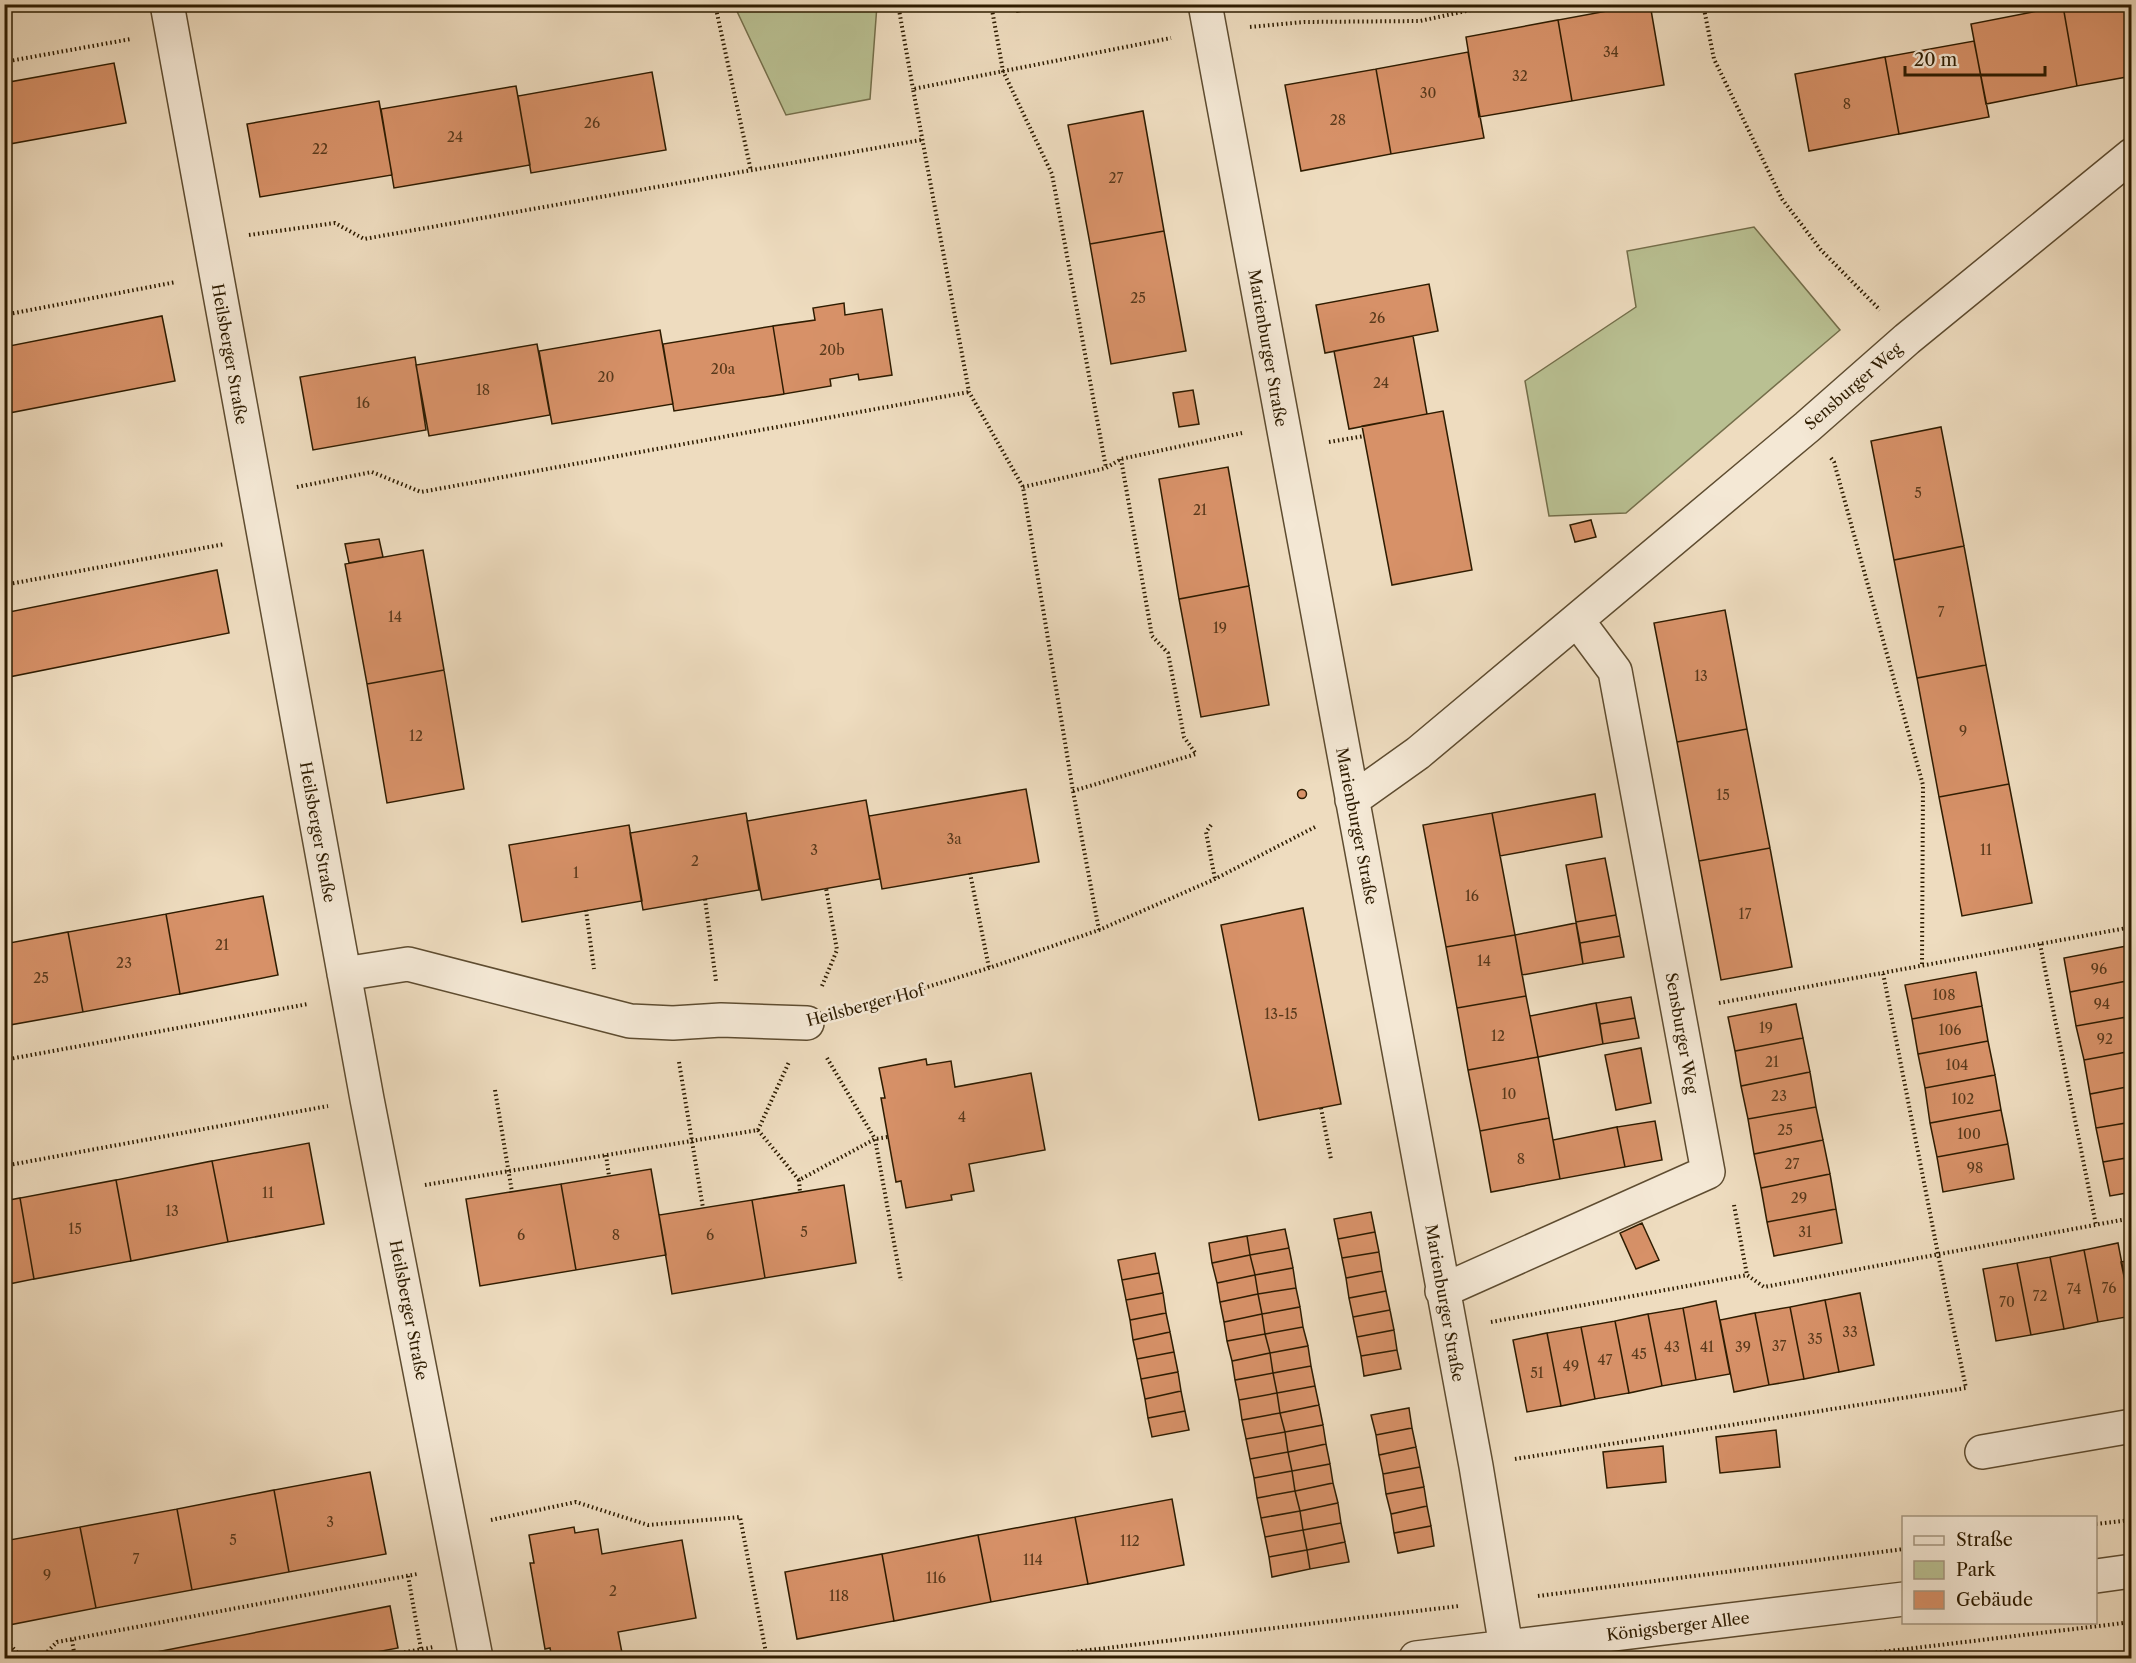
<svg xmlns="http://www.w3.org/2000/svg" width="2136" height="1663" font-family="'Libre Caslon Text',serif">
<rect width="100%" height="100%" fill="#eedcbf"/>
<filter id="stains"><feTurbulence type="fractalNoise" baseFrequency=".00333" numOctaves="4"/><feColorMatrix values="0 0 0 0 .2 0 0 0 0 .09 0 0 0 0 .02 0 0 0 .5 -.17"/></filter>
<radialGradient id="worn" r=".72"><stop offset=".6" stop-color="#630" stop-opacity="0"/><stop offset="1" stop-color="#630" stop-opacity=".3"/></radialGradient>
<path fill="#b9c092" stroke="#746e4a" stroke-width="1.5" d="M 734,5 L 877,5 L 870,99 L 786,115 Z
M 1754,227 L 1840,330 L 1626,513 L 1549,516 L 1525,381 L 1636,307 L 1627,251 Z"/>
<path fill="#d79168" stroke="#2e1c01" stroke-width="1.5" d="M 1016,4 L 1056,4 L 1017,12 Z
M 1645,4 L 1650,4 L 1664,85 L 1572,101 L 1558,20 Z
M 2071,4 L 2132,4 L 2132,76 L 2077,86 L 2063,6 Z
M 2063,6 L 2077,86 L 1986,104 L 1971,24 Z
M 1558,20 L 1572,101 L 1479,117 L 1466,37 Z
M 1974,41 L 1989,117 L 1899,134 L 1885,57 Z
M 1468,52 L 1484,138 L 1391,154 L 1376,69 Z
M 1885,57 L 1899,134 L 1809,151 L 1795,74 Z
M 114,63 L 126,123 L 4,145 L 4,83 Z
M 1376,69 L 1391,154 L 1301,171 L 1285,85 Z
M 652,72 L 666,150 L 531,173 L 518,96 Z
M 516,86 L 530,165 L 394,188 L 381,109 Z
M 379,101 L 392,175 L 260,197 L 247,124 Z
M 1143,111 L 1164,231 L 1090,244 L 1068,125 Z
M 1164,231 L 1186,351 L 1111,364 L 1090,244 Z
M 1429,284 L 1438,331 L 1325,353 L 1316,305 Z
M 844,303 L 845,315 L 882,309 L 892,375 L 859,380 L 858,374 L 830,379 L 831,386 L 784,394 L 773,326 L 815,320 L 813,308 Z
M 162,316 L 175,381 L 4,414 L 4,347 Z
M 773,326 L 784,394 L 674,411 L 663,344 Z
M 660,330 L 673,404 L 552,424 L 539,351 Z
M 1413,336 L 1427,414 L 1349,429 L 1334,351 Z
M 537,344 L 550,415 L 429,436 L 416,365 Z
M 415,357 L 426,430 L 313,450 L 300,377 Z
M 1193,390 L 1199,424 L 1179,427 L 1173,393 Z
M 1443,411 L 1472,570 L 1392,585 L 1362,426 Z
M 1941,427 L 1964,546 L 1894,560 L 1871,441 Z
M 1228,467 L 1249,586 L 1179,599 L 1159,479 Z
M 1591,520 L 1596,537 L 1575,542 L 1570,525 Z
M 379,539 L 383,557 L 349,563 L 345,544 Z
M 1964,546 L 1986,665 L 1917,678 L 1894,560 Z
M 423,550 L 444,670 L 367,684 L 345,564 Z
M 217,570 L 229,633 L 4,678 L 4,613 Z
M 1249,586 L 1269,705 L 1201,717 L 1179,599 Z
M 1725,610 L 1747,729 L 1677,742 L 1654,623 Z
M 1986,665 L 2009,784 L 1939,797 L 1917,678 Z
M 444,670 L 464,789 L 387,803 L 367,684 Z
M 1747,729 L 1770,848 L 1699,861 L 1677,742 Z
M 2009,784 L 2032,903 L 1962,916 L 1939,797 Z
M 1026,789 L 1039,862 L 882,889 L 869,816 Z
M1297.5 794a4.5 4.5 0 1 1 9 0a4.5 4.5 0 1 1-9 0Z
M 1595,794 L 1602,837 L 1500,856 L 1492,813 Z
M 866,800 L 880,879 L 762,900 L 747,821 Z
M 746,813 L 759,890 L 643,910 L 630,833 Z
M 1492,813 L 1515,935 L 1446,947 L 1423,825 Z
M 629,825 L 642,901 L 522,922 L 509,845 Z
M 1770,848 L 1792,967 L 1721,980 L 1699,861 Z
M 1605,858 L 1616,915 L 1576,922 L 1566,865 Z
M 263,896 L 278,975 L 180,994 L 166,914 Z
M 1303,908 L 1341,1104 L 1259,1120 L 1221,925 Z
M 166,914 L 180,994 L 83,1012 L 68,932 Z
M 1616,915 L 1620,936 L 1580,943 L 1576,922 Z
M 1576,923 L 1583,964 L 1522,975 L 1515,935 Z
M 68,932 L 83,1012 L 4,1026 L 4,944 Z
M 1515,935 L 1526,996 L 1457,1008 L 1446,947 Z
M 1620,936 L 1624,957 L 1583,964 L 1580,943 Z
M 2132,945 L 2132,980 L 2070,992 L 2064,958 Z
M 1976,972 L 1982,1006 L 1912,1019 L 1905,985 Z
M 2132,980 L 2132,1016 L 2076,1026 L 2070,992 Z
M 1526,996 L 1538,1057 L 1468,1070 L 1457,1008 Z
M 1631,997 L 1635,1018 L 1600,1024 L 1596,1003 Z
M 1596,1003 L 1603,1044 L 1538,1057 L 1530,1016 Z
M 1796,1004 L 1803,1038 L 1735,1051 L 1728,1017 Z
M 1982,1006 L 1988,1041 L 1918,1054 L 1912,1019 Z
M 2132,1016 L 2132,1051 L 2084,1060 L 2076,1026 Z
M 1635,1018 L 1639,1038 L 1603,1044 L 1600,1024 Z
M 1803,1038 L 1810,1072 L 1741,1086 L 1735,1051 Z
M 1988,1041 L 1995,1075 L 1925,1088 L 1918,1054 Z
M 1641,1048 L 1651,1103 L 1616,1110 L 1605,1055 Z
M 2132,1051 L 2132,1086 L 2090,1094 L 2084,1060 Z
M 1538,1057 L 1549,1118 L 1480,1131 L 1468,1070 Z
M 926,1059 L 927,1065 L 951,1061 L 955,1087 L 1031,1073 L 1045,1150 L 969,1164 L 974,1191 L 951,1195 L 952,1200 L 906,1208 L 901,1181 L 896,1182 L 881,1098 L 885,1098 L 879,1068 Z
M 1810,1072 L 1816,1107 L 1748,1119 L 1741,1086 Z
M 1995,1075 L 2001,1110 L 1930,1123 L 1925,1088 Z
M 2132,1086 L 2132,1122 L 2096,1128 L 2090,1094 Z
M 1816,1107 L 1823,1140 L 1754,1154 L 1748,1119 Z
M 2001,1110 L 2008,1144 L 1937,1157 L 1930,1123 Z
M 1549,1118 L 1560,1179 L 1491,1192 L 1480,1131 Z
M 1655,1121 L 1662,1160 L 1625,1167 L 1617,1127 Z
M 2132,1122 L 2132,1157 L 2103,1162 L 2096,1128 Z
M 1617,1127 L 1625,1167 L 1560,1179 L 1553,1140 Z
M 1823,1140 L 1830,1174 L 1761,1188 L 1754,1154 Z
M 309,1143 L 324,1224 L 228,1242 L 212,1161 Z
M 2008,1144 L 2014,1179 L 1943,1192 L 1937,1157 Z
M 2132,1157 L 2132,1192 L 2110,1196 L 2103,1162 Z
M 212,1161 L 228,1242 L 131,1261 L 116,1180 Z
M 651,1169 L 666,1255 L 576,1270 L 561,1184 Z
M 1830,1174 L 1836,1209 L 1767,1222 L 1761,1188 Z
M 116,1180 L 131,1261 L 34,1279 L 20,1198 Z
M 561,1184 L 576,1270 L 480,1286 L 466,1199 Z
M 844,1185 L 856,1263 L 765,1278 L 752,1200 Z
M 20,1198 L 34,1279 L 4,1285 L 4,1201 Z
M 752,1200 L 765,1278 L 672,1294 L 659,1215 Z
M 1836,1209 L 1842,1243 L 1774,1256 L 1767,1222 Z
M 1371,1212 L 1375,1232 L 1338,1239 L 1334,1219 Z
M 1642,1223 L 1659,1260 L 1636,1269 L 1620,1233 Z
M 1285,1229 L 1289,1248 L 1250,1255 L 1247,1236 Z
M 1375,1232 L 1379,1252 L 1342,1258 L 1338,1239 Z
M 1247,1236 L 1250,1255 L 1212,1263 L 1209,1243 Z
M 2118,1243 L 2132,1316 L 2098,1322 L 2084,1250 Z
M 1289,1248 L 1293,1268 L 1255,1275 L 1250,1255 Z
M 2084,1250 L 2098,1322 L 2064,1329 L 2050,1257 Z
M 1379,1252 L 1382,1271 L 1346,1278 L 1342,1258 Z
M 1155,1253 L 1159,1273 L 1122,1280 L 1118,1260 Z
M 1250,1255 L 1255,1275 L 1217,1283 L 1212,1263 Z
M 2050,1257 L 2064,1329 L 2031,1335 L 2017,1263 Z
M 2132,1260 L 2132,1314 L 2121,1262 Z
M 2017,1263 L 2031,1335 L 1996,1341 L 1983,1269 Z
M 1293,1268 L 1296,1288 L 1258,1294 L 1255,1275 Z
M 1382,1271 L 1386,1291 L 1349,1298 L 1346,1278 Z
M 1159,1273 L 1163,1293 L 1126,1300 L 1122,1280 Z
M 1255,1275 L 1258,1294 L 1220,1302 L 1217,1283 Z
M 1296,1288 L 1300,1307 L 1262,1314 L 1258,1294 Z
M 1386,1291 L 1390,1310 L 1353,1317 L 1349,1298 Z
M 1163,1293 L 1166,1313 L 1130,1320 L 1126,1300 Z
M 1860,1293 L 1874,1365 L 1839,1372 L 1825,1300 Z
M 1258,1294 L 1262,1314 L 1224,1322 L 1220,1302 Z
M 1825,1300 L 1839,1372 L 1804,1379 L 1790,1307 Z
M 1716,1301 L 1730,1374 L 1696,1380 L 1683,1308 Z
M 1300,1307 L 1303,1327 L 1265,1334 L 1262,1314 Z
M 1790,1307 L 1804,1379 L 1769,1385 L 1755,1313 Z
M 1683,1308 L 1696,1380 L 1662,1386 L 1648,1314 Z
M 1390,1310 L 1394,1330 L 1357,1337 L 1353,1317 Z
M 1166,1313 L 1170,1332 L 1133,1340 L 1130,1320 Z
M 1755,1313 L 1769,1385 L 1734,1392 L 1720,1320 Z
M 1262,1314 L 1265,1334 L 1227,1341 L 1224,1322 Z
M 1648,1314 L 1662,1386 L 1629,1393 L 1615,1321 Z
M 1615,1321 L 1629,1393 L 1595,1399 L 1581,1327 Z
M 1303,1327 L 1308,1346 L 1270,1353 L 1265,1334 Z
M 1581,1327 L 1595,1399 L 1561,1406 L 1547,1333 Z
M 1394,1330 L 1397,1350 L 1361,1356 L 1357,1337 Z
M 1170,1332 L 1174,1352 L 1137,1359 L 1133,1340 Z
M 1547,1333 L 1561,1406 L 1527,1412 L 1513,1340 Z
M 1265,1334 L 1270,1353 L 1232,1361 L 1227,1341 Z
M 1308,1346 L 1311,1366 L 1273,1373 L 1270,1353 Z
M 1397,1350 L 1401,1369 L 1364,1376 L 1361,1356 Z
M 1174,1352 L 1178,1372 L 1141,1379 L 1137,1359 Z
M 1270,1353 L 1273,1373 L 1235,1380 L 1232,1361 Z
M 1311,1366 L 1315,1386 L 1277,1393 L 1273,1373 Z
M 1178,1372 L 1181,1391 L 1145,1399 L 1141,1379 Z
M 1273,1373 L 1277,1393 L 1239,1400 L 1235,1380 Z
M 1315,1386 L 1319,1405 L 1280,1413 L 1277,1393 Z
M 1181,1391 L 1185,1411 L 1148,1418 L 1145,1399 Z
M 1277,1393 L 1280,1413 L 1242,1420 L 1239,1400 Z
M 1319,1405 L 1323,1425 L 1285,1432 L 1280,1413 Z
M 1409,1408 L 1412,1428 L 1376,1435 L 1371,1415 Z
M 1185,1411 L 1189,1430 L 1152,1437 L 1148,1418 Z
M 1280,1413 L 1285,1432 L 1246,1439 L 1242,1420 Z
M 1323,1425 L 1326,1444 L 1288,1452 L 1285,1432 Z
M 1412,1428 L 1416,1447 L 1379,1455 L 1376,1435 Z
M 1776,1430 L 1780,1467 L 1720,1473 L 1716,1437 Z
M 1285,1432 L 1288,1452 L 1250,1459 L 1246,1439 Z
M 1326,1444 L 1330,1464 L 1292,1471 L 1288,1452 Z
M 1663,1446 L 1666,1482 L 1607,1488 L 1603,1452 Z
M 1416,1447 L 1420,1467 L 1383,1474 L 1379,1455 Z
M 1288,1452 L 1292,1471 L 1254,1478 L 1250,1459 Z
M 1330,1464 L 1333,1483 L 1295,1491 L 1292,1471 Z
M 1420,1467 L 1424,1487 L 1386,1494 L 1383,1474 Z
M 1292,1471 L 1295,1491 L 1257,1498 L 1254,1478 Z
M 370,1472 L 386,1554 L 289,1572 L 274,1490 Z
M 1333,1483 L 1338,1503 L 1300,1511 L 1295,1491 Z
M 1424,1487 L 1427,1506 L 1391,1514 L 1386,1494 Z
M 274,1490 L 289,1572 L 192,1590 L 177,1509 Z
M 1295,1491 L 1300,1511 L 1261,1518 L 1257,1498 Z
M 1172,1499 L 1184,1565 L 1088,1584 L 1075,1517 Z
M 1338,1503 L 1341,1523 L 1303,1530 L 1300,1511 Z
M 1427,1506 L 1431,1526 L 1394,1533 L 1391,1514 Z
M 177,1509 L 192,1590 L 96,1608 L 80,1527 Z
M 1300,1511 L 1303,1530 L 1265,1537 L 1261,1518 Z
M 1075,1517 L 1088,1584 L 991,1602 L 978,1535 Z
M 1341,1523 L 1345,1542 L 1307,1550 L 1303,1530 Z
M 1431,1526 L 1434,1546 L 1398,1553 L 1394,1533 Z
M 80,1527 L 96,1608 L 4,1626 L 4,1541 Z
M 574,1527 L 575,1533 L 598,1529 L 602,1554 L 682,1540 L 696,1618 L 618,1632 L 623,1658 L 552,1658 L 550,1648 L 545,1649 L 530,1563 L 534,1563 L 529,1535 Z
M 1303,1530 L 1307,1550 L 1269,1557 L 1265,1537 Z
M 978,1535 L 991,1602 L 894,1621 L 882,1554 Z
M 1345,1542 L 1349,1562 L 1310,1569 L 1307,1550 Z
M 1307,1550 L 1310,1569 L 1272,1577 L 1269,1557 Z
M 882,1554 L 894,1621 L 797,1639 L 785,1572 Z
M 390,1606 L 398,1648 L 345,1658 L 126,1658 Z"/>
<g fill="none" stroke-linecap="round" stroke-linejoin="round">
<g stroke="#5e4c30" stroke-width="36">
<path id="minor" d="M 167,4 L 367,1099 L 476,1658
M 1205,4 L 1476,1466 L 1506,1647
M 1352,800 L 1418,753 L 1807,427 L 1907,339 L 2132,155
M 344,974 L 408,964 L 630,1021 L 673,1023 L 721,1020 L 807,1023
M 1442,1291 L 1708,1172 L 1615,671 L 1577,620
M 1982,1452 L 2132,1426
M 2096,1576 L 2132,1571
M 1416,1658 L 1904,1599"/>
</g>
<path stroke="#2e1c01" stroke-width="4" stroke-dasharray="1.5 3" stroke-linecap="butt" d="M 715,4 L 751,171
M 898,4 L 913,89
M 991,4 L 1003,71 L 1052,174 L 1106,468
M 1703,4 L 1714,59 L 1782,199 L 1821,250 L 1880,310
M 1250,27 L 1304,22 L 1420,21 L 1498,4
M 4,62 L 131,39
M 249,235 L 335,223 L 364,239 L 921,140
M 4,315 L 176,282
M 1329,442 L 1364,436
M 1831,458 L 1834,462 L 1923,785 L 1922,966
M 297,487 L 372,472 L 421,492 L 969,392
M 1023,487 L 1106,468 L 1121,459 L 1242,433
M 4,585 L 225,544
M 1073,791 L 1196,754 L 1184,737 L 1168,653 L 1152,636 L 1121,459
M 1211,825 L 1206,832 L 1215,879
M 970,873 L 989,968
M 705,899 L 716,981
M 586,910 L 594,969
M 1099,930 L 1073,791 L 1023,487 L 969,392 L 913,89 L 1171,38
M 2040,944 L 2096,1225
M 822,986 L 837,950 L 826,888
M 1719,1003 L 2132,927
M 846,1012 L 989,968 L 1099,930 L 1215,879 L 1315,827
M 827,1058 L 875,1139 L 901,1281
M 4,1060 L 308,1004
M 679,1062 L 703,1208
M 495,1090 L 512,1192
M 1321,1108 L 1331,1159
M 758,1130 L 799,1180 L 875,1139 L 888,1137
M 606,1155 L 609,1176
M 4,1166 L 328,1106
M 799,1180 L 800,1192
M 425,1185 L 758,1130 L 789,1062
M 1734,1205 L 1747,1275
M 1491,1322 L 1747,1275 L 1764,1287 L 2132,1218
M 1515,1459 L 1966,1388 L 1938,1254 L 1883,973
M 491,1520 L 576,1502 L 648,1525 L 740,1517 L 767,1658
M 2096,1524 L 2132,1520
M 408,1576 L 421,1649
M 1538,1596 L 1904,1549
M 4,1638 L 22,1658
M 72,1640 L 75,1658
M 41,1658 L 57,1642 L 417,1574
M 396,1658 L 395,1654 L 434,1647
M 1023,1658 L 1459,1606
M 1831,1658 L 2132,1622"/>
<use href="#minor" stroke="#f4e8d5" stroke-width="33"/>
</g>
<g text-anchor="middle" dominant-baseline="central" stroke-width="5" stroke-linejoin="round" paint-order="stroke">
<g font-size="14" fill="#58391b">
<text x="1611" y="52">34</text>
<text x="1520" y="76">32</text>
<text x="1428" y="93">30</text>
<text x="1847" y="104">8</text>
<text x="1338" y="120">28</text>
<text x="592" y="123">26</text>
<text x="455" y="137">24</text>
<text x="320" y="149">22</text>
<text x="1116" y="178">27</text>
<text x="1138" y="298">25</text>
<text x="1377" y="318">26</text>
<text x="832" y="350">20b</text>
<text x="723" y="369">20a</text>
<text x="606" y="377">20</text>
<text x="1381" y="383">24</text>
<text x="483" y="390">18</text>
<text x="363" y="403">16</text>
<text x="1918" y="493">5</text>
<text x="1200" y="510">21</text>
<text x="1941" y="612">7</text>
<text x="395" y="617">14</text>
<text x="1220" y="628">19</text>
<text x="1701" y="676">13</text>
<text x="1963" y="731">9</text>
<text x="416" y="736">12</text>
<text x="1723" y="795">15</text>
<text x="954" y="839">3a</text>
<text x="814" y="850">3</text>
<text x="1986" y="850">11</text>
<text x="695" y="861">2</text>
<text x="576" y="873">1</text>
<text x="1472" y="896">16</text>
<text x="1745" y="914">17</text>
<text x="222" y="945">21</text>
<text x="1484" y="961">14</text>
<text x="124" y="963">23</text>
<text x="2099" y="969">96</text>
<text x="41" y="978">25</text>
<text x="1944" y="995">108</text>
<text x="2102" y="1004">94</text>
<text x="1281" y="1014">13-15</text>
<text x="1766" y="1028">19</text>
<text x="1950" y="1030">106</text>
<text x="1498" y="1036">12</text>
<text x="2105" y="1039">92</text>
<text x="1772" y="1062">21</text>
<text x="1957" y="1065">104</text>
<text x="1509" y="1094">10</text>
<text x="1779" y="1096">23</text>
<text x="1963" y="1099">102</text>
<text x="962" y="1117">4</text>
<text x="1785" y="1130">25</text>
<text x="1969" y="1134">100</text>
<text x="1521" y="1159">8</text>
<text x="1792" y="1164">27</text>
<text x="1975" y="1168">98</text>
<text x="268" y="1193">11</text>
<text x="1799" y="1198">29</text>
<text x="172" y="1211">13</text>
<text x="75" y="1229">15</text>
<text x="804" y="1232">5</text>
<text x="1805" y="1232">31</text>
<text x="521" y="1235">6</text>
<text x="616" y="1235">8</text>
<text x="710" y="1235">6</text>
<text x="2109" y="1288">76</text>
<text x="2074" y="1289">74</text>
<text x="2040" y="1296">72</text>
<text x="2007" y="1302">70</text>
<text x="1850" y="1332">33</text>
<text x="1815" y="1339">35</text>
<text x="1779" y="1346">37</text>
<text x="1672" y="1347">43</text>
<text x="1707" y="1347">41</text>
<text x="1743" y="1347">39</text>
<text x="1639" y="1354">45</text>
<text x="1605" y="1360">47</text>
<text x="1571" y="1366">49</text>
<text x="1537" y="1373">51</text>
<text x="330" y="1522">3</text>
<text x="233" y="1540">5</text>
<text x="1130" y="1541">112</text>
<text x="136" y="1559">7</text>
<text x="1033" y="1560">114</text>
<text x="47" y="1575">9</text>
<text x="936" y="1578">116</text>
<text x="613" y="1591">2</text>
<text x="839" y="1596">118</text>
</g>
<g font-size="16" fill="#2e1c01" stroke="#f4e8d5">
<text transform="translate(1268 348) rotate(80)">Marienburger Straße</text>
<text transform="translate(230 354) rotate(80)">Heilsberger Straße</text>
<text transform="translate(1853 386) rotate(-41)">Sensburger Weg</text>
<text transform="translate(1357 826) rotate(79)">Marienburger Straße</text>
<text transform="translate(318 832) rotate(80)">Heilsberger Straße</text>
<text transform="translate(865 1005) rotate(-15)">Heilsberger Hof</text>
<text transform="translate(1682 1033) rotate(80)">Sensburger Weg</text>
<text transform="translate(1445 1303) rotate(80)">Marienburger Straße</text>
<text transform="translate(409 1310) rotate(79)">Heilsberger Straße</text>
<text transform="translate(1678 1626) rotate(-7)">Königsberger Allee</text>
</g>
</g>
<rect width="2136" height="1663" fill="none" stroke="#eedcbf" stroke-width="24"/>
<rect x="6" y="6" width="2124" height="1651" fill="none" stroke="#2e1c01" stroke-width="3"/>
<rect x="12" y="12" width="2112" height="1639" fill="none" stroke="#2e1c01" stroke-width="1.5"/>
<rect x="1902" y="1516" width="195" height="108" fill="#f4e8d5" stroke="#a59680" stroke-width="1.5"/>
<rect x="1914" y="1536" width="30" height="9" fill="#f4e8d5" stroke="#a59680" stroke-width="1.5"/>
<text x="1956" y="1546" font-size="18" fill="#2e1c01">Straße</text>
<rect x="1914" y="1561" width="30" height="18" fill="#b9c092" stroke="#a59680" stroke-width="1.5"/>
<text x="1956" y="1576" font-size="18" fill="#2e1c01">Park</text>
<rect x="1914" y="1591" width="30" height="18" fill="#d79168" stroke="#a59680" stroke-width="1.5"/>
<text x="1956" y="1606" font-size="18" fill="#2e1c01">Gebäude</text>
<path d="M1905 66v9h140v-9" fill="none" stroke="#2e1c01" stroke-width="3"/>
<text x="1914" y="66" font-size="18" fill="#2e1c01" stroke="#f4e8d5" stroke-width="4.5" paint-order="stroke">20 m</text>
<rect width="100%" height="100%" filter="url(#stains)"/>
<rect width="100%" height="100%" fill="url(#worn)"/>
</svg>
